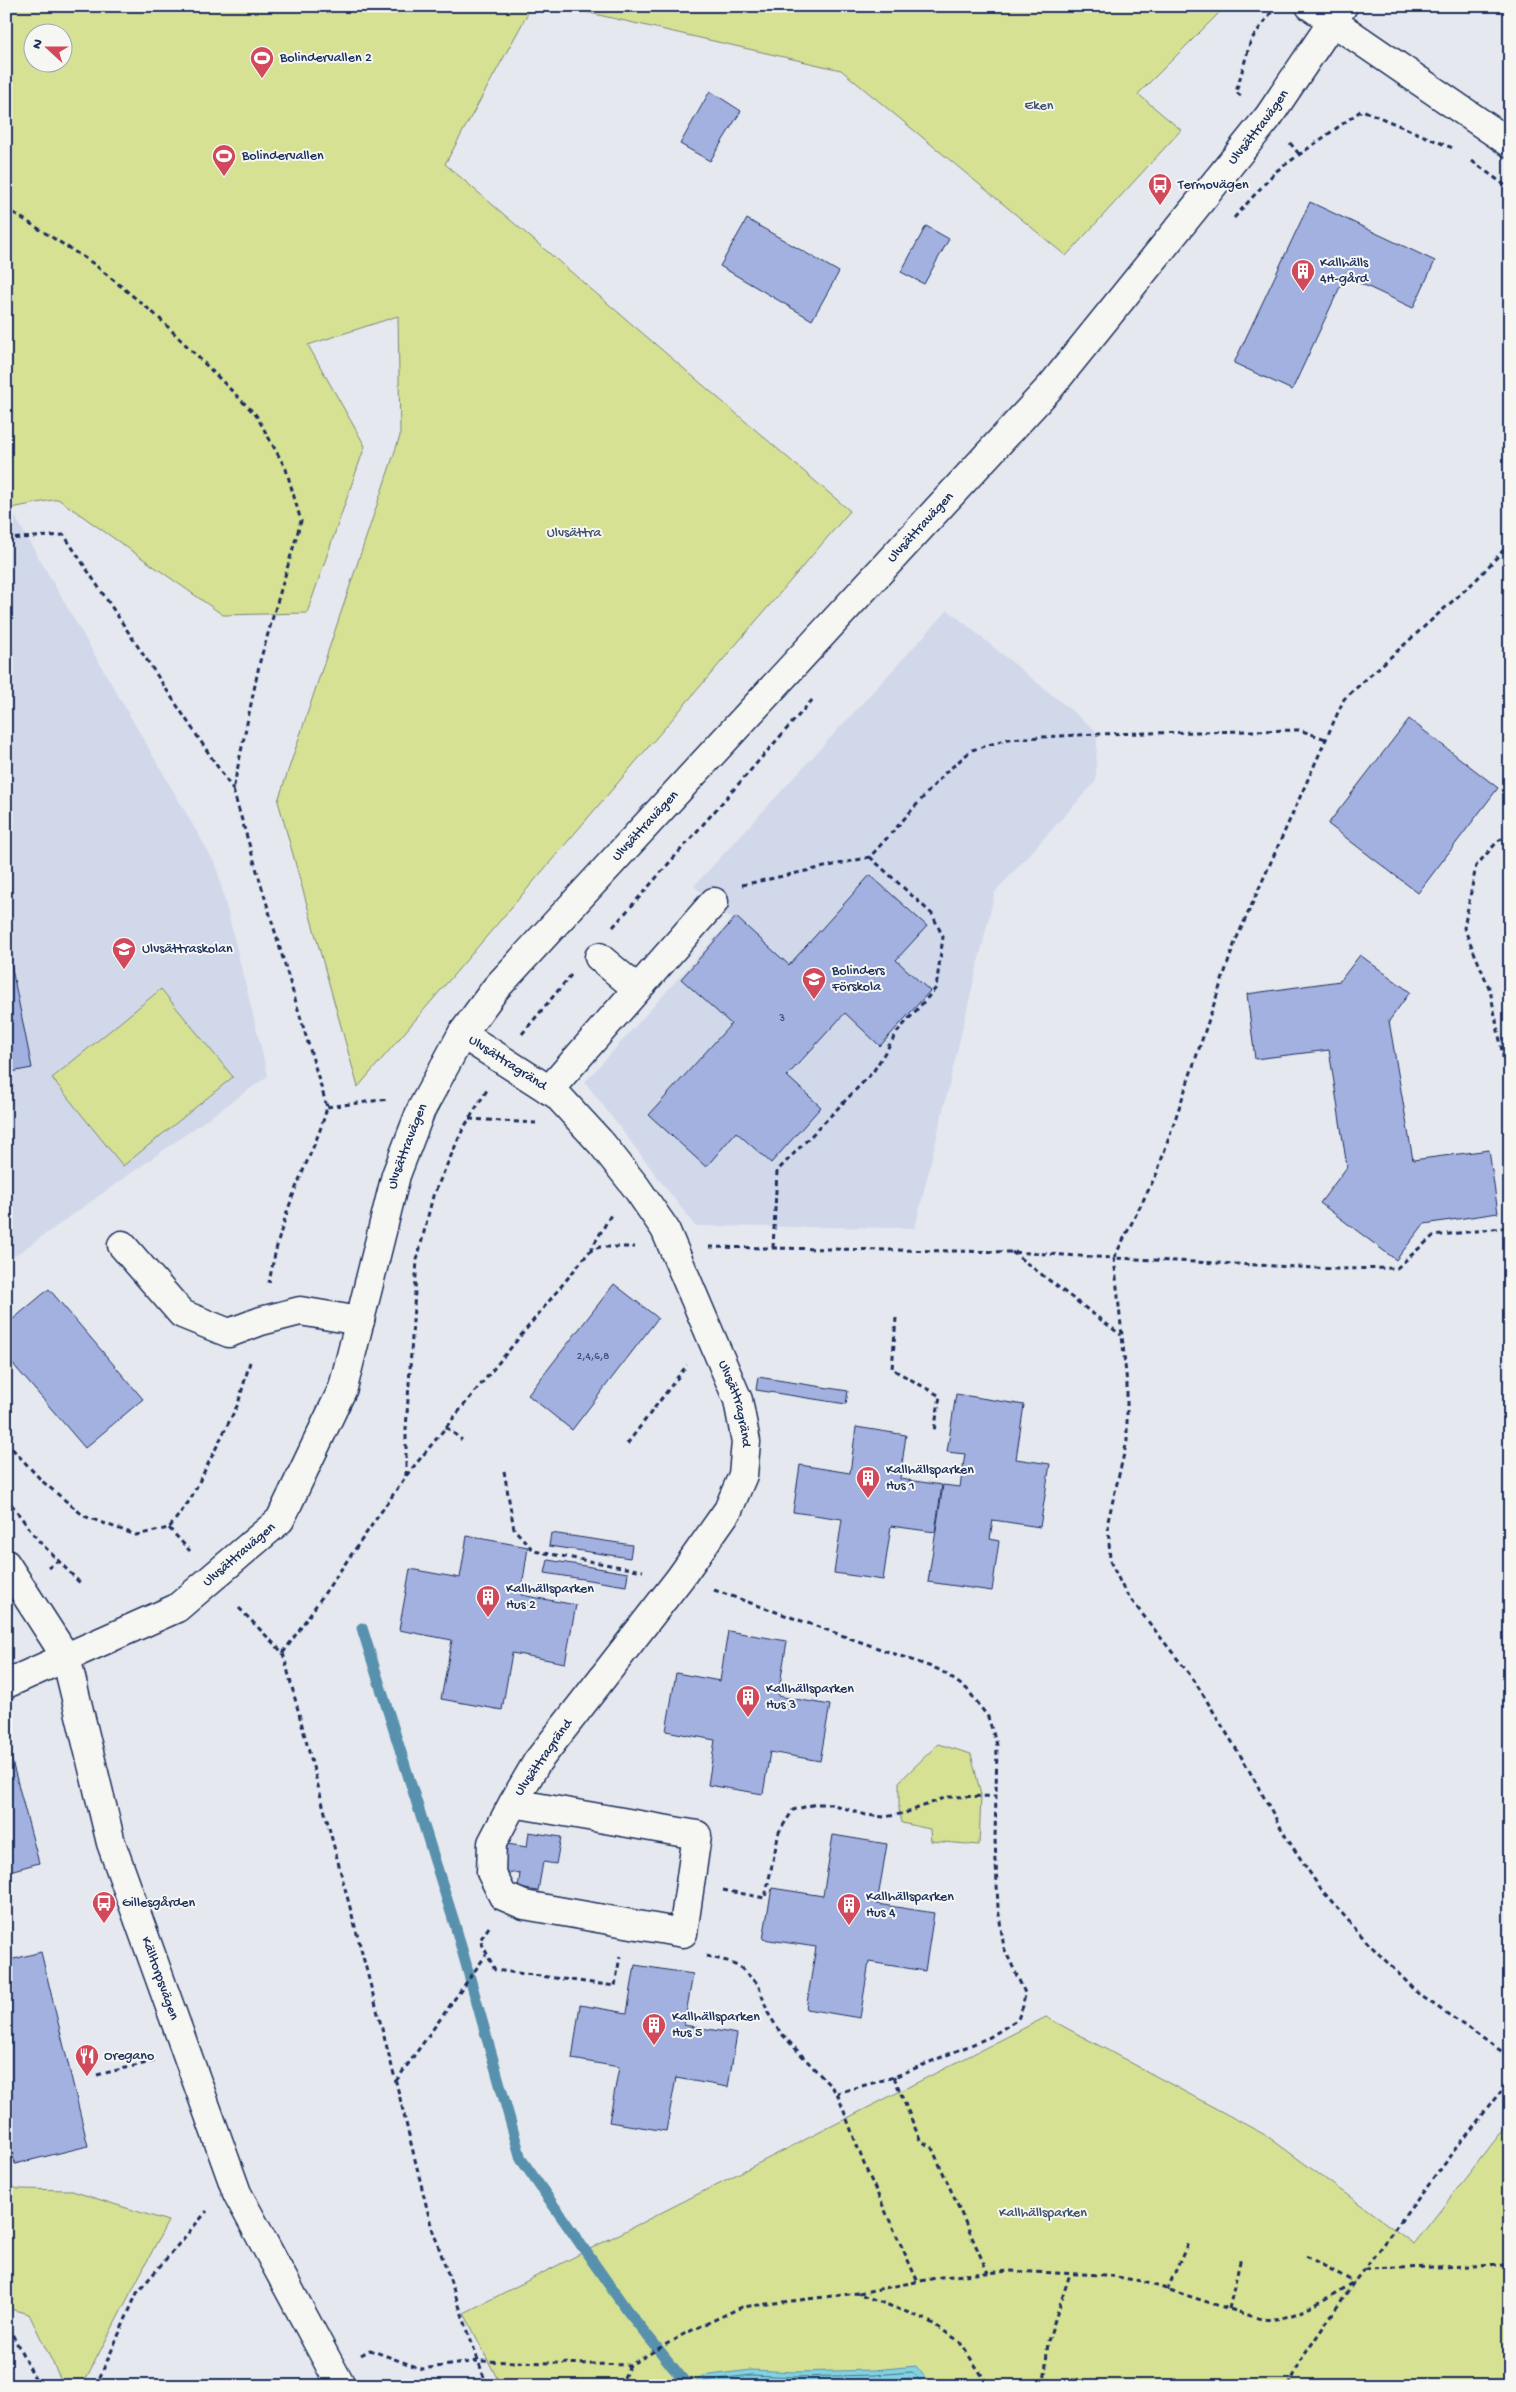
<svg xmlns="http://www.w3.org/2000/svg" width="1516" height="2392" font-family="'Gochi Hand',sans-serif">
<rect width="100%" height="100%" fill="#e5e8ee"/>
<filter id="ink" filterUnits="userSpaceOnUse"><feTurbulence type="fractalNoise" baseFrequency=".02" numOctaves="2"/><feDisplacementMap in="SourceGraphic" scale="10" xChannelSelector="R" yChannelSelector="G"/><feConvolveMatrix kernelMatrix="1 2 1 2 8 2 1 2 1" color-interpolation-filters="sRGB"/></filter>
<g filter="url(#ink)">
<path fill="#d1d8ea" d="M 6,501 L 216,865 L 268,1076 L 6,1262 Z
M 948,610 L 1094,729 L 1097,734 L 1096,781 L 995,892 L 915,1228 L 695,1226 L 585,1082 L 732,919 L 694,886 Z"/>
<path fill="#d6e194" stroke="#788879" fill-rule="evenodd" d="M 6,6 L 532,6 L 445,164 L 850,511 L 358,1087 L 278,801 L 400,436 L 398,316 L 308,345 L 365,446 L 307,613 L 223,615 L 58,499 L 6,509 ZM 62,32 L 62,62 L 32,62 L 32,32 Z
M 559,6 L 1226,6 L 1138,94 L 1181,130 L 1066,256 L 841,70 Z
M 161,989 L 233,1077 L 123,1166 L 52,1078 Z
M 938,1744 L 971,1754 L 981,1795 L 979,1845 L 931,1841 L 930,1829 L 902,1823 L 899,1809 L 899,1782 Z
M 1046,2017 L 1267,2136 L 1414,2244 L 1510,2121 L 1510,2386 L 501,2386 L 464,2313 Z
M 6,2184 L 18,2189 L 69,2190 L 168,2221 L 82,2386 L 64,2386 L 29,2314 L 6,2308 Z"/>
<path fill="#83d2e1" stroke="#5991ad" d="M 916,2366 L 932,2386 L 691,2386 L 702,2376 L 751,2370 L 795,2372 L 874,2370 Z"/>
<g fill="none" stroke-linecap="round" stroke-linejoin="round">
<path stroke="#457092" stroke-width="1" d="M 699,2386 L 704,2381 L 751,2375 L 795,2377 L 874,2375 L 912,2372 L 926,2386
M 714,2386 L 751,2381 L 795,2383 L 875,2382 L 910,2378 L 917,2386"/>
<path stroke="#5991ad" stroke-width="11" d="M 362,1628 L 455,1925 L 521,2159 L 626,2309 L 688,2386"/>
</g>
<path fill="#a3b1e0" stroke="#1b2f5e" d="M 710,91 L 741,111 L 710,161 L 680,144 Z
M 1310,202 L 1435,261 L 1413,308 L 1345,276 L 1292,390 L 1234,363 Z
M 747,219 L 839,272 L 812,320 L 720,266 Z
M 926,226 L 949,239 L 924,284 L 901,272 Z
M 1409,719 L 1498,788 L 1418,893 L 1328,824 Z
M 870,875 L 927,926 L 896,960 L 930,991 L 880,1046 L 845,1013 L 787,1076 L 821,1107 L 771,1163 L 736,1132 L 706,1167 L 649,1115 L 731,1024 L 681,979 L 736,917 L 789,965 Z
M 6,939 L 32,1068 L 6,1073 Z
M 1360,955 L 1410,992 L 1389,1021 L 1413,1160 L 1489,1150 L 1498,1213 L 1424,1224 L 1396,1260 L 1320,1203 L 1347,1167 L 1329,1050 L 1255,1059 L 1247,994 L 1340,981 Z
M 614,1284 L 658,1318 L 572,1430 L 528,1395 Z
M 49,1289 L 143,1399 L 85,1448 L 6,1356 L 6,1325 Z
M 758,1377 L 848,1391 L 846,1404 L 756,1390 Z
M 956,1394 L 1024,1405 L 1016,1459 L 1050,1464 L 1040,1527 L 993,1520 L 990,1539 L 999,1541 L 992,1591 L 928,1582 L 943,1485 L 960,1487 L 965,1454 L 947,1452 Z
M 856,1427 L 906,1435 L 900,1479 L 942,1485 L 935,1532 L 891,1526 L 883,1580 L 834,1573 L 842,1519 L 793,1512 L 800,1465 L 850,1473 Z
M 551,1533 L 632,1545 L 630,1558 L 549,1546 Z
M 467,1536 L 528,1547 L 521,1595 L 576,1605 L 565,1663 L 512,1653 L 502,1710 L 441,1699 L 452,1640 L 399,1630 L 410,1569 L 460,1578 Z
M 548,1560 L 628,1573 L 626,1586 L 545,1573 Z
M 728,1631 L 787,1641 L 778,1696 L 830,1705 L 820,1761 L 770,1752 L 763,1794 L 708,1785 L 715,1740 L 666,1731 L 676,1673 L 720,1681 Z
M 8,1746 L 39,1863 L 6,1872 L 6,1747 Z
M 529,1832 L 561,1837 L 556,1864 L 543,1862 L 538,1891 L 518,1888 L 520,1874 L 503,1871 L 507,1844 L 527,1847 Z
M 833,1835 L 887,1844 L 877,1904 L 934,1913 L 925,1971 L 869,1962 L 860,2018 L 806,2009 L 816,1947 L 763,1939 L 772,1888 L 823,1896 Z
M 41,1952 L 88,2146 L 15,2164 L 6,2129 L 6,1961 Z
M 635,1965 L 693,1974 L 684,2025 L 737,2034 L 728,2087 L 676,2078 L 666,2131 L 609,2122 L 619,2067 L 572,2059 L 580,2005 L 627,2013 Z"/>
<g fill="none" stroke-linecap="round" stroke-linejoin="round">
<g stroke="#1b2f5e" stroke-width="31">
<g id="minor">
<path d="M 1310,6 L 1510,143"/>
<path d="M 599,957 L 637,989"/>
<path id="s1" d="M 462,1034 L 557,1095 L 602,1144 L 636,1187 L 665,1229 L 738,1400 L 746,1442 L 743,1475 L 728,1510 L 680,1578 L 537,1762 L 513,1803 L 492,1843 L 491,1872 L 503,1896 L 524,1905 L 683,1933 L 697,1835 L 513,1803"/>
<path d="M 549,1090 L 714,902"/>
<path d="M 122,1245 L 182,1314 L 229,1333 L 261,1321 L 300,1311 L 360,1321"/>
<path id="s2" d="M 6,1564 L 66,1657 L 111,1843 L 237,2193 L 341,2386"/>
<path id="s3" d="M 6,1684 L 177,1608 L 280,1520 L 343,1388 L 396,1175 L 421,1110 L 462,1034 L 496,988 L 1052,385 L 1269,116 L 1343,6"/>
</g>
</g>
<path stroke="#1b2f5e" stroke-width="3" stroke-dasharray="5 4" stroke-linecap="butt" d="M 1241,96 L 1236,92 L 1251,40 L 1275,7
M 1290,143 L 1299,154
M 1472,161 L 1510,189
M 6,208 L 94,264 L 157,316 L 256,415 L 286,469 L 301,521 L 260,661 L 233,790 L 327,1107 C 319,1140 302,1169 291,1201 C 281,1228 274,1255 269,1283
M 1234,218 L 1275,172 L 1362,110 L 1455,149
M 6,539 L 64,535 L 233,790
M 1510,543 L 1476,580 L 1344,699 L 1235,942 L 1157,1173 L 1114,1258 L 1337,1269 L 1397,1268 L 1433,1236 L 1510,1227
M 1510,834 L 1498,841 L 1476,866 L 1464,928 L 1490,990 L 1505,1066 L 1510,1125
M 742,885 L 870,857 L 945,773 L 972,750 L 1008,739 L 1097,734 L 1299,730 L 1326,739
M 613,927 L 813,699
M 522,1034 L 571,975
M 327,1107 L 389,1099
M 469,1119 L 536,1123
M 709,1247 L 1012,1252 L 1114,1258 L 1127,1384 L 1127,1441 L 1108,1521 L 1110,1561 L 1125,1592 L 1194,1680 L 1245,1763 L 1286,1837 L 1320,1888 L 1367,1942 L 1420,1995 L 1510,2057
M 773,1248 L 777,1171 L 873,1072 L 898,1031 L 936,988 L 943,937 L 932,914 L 870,857
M 590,1251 L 612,1213
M 1012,1252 L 1121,1335
M 896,1318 L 892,1369 L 940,1396 L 934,1431
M 446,1427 L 462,1440
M 6,1442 L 42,1481 L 84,1516 L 136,1535 L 169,1528 L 190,1500 L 238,1404 L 250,1362
M 627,1444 L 687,1365
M 504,1471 L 514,1529 L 534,1551 L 643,1571
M 406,1476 L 406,1430 L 417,1260 L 433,1196 L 463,1129 L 487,1090
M 6,1497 L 37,1539 L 80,1583
M 169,1528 L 190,1551
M 48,1568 L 58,1561
M 714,1590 L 940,1670 L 967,1689 L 988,1717 L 997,1745 L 995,1839 L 998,1908 L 1004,1948 L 1025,1993 L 1023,2006 L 1018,2019 L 990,2037 L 894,2077 L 837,2093
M 239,1608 L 283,1653 L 396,2082 L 431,2225 L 487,2386
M 283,1653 L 406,1476 L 590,1251 L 600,1247 L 635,1247
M 723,1890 L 765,1898 L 779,1832 L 793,1810 L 816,1804 L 831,1804 L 866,1815 L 885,1817 L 905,1813 L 947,1797 L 996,1796
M 489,1927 L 480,1940 L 495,1970 L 615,1986 L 620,1956
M 706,1956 L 727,1961 L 741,1968 L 758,1984 L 768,2013 L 780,2032 L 837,2093 L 866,2169 L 918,2282
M 97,2075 L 155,2061
M 894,2077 L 920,2140 L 932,2148 L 988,2273
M 396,2081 L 486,1955
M 1306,2256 L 1354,2282
M 1365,2269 L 1505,2265 L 1510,2267
M 1167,2290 L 1189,2241
M 859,2293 L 941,2277 L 1009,2271 L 1104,2275 L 1141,2281 L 1261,2319 C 1293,2323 1327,2297 1354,2282
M 1229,2309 L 1241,2257
M 6,2329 L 11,2332 L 39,2386
M 361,2355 L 370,2350 L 422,2369 L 478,2361 L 630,2365 L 684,2334 L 742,2307 L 857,2293 L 927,2320 L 959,2341 L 989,2386
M 96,2386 L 137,2293 L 207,2211
M 620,2386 L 630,2365
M 1044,2386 L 1048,2341 L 1070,2274
M 1289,2386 L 1301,2360 L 1354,2282 L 1510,2079"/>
<use href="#minor" stroke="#f6f6f2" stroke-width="28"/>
</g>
</g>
<defs>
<g id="stadium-pin" transform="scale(1.25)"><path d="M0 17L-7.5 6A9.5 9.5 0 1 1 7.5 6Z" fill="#d1495b" stroke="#f6f6f2"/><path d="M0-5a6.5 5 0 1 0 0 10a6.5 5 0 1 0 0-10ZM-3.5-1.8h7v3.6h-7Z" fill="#fff"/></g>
<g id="bus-pin" transform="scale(1.25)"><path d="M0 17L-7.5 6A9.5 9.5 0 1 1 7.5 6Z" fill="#d1495b" stroke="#f6f6f2"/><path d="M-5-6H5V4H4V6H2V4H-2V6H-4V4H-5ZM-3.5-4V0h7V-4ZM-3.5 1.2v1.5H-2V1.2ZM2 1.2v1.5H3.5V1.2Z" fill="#fff"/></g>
<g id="building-pin" transform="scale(1.25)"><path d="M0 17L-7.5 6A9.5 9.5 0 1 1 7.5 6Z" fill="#d1495b" stroke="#f6f6f2"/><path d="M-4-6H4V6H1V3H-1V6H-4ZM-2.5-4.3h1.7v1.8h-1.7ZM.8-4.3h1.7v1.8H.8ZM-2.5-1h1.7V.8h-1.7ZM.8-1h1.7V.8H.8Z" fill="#fff"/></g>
<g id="school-pin" transform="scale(1.25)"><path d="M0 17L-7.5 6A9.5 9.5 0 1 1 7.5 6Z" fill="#d1495b" stroke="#f6f6f2"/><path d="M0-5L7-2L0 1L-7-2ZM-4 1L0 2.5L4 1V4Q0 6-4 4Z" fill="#fff"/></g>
<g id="restaurant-pin" transform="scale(1.25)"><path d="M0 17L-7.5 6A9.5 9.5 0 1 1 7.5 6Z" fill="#d1495b" stroke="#f6f6f2"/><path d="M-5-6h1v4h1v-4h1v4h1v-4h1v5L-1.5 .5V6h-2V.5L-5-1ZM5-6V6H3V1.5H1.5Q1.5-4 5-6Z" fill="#fff"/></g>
</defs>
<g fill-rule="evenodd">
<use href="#stadium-pin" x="262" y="58"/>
<use href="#stadium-pin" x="224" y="156"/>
<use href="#bus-pin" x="1160" y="185"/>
<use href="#building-pin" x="1303" y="271"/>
<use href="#school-pin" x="124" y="949"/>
<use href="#school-pin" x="814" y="979"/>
<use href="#building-pin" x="868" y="1478"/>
<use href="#building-pin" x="488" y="1597"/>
<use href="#building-pin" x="748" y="1697"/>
<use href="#bus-pin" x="104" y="1903"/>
<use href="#building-pin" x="849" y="1905"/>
<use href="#building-pin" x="654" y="2025"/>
<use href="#restaurant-pin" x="87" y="2056"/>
</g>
<g text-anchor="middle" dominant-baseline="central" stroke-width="4" stroke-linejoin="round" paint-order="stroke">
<g font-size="11" fill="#3d507e">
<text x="782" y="1019">3</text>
<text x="593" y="1357">2,4,6,8</text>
</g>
<g font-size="14" fill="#1b2f5e" stroke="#f6f6f2" text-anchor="start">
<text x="280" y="58">Bolindervallen 2</text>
<text x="242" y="156">Bolindervallen</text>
<text x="1178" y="185">Termovägen</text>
<text x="1320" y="263">Kallhälls<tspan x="1320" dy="16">4H-gård</tspan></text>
<text x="142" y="949">Ulvsättraskolan</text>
<text x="832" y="971">Bolinders<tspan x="832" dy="16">Förskola</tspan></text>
<text x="886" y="1470">Kallhällsparken<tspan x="886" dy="16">Hus 1</tspan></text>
<text x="506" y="1589">Kallhällsparken<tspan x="506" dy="16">Hus 2</tspan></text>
<text x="766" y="1689">Kallhällsparken<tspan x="766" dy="16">Hus 3</tspan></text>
<text x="866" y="1897">Kallhällsparken<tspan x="866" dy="16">Hus 4</tspan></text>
<text x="122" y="1903">Gillesgården</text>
<text x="672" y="2017">Kallhällsparken<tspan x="672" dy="16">Hus 5</tspan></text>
<text x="104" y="2056">Oregano</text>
</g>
<g font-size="14" fill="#405369" stroke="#f6f6f2">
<text x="1039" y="106">Eken</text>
<text x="574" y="533">Ulvsättra</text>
<text x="1043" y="2213">Kallhällsparken</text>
</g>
<g font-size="14" fill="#1b2f5e" stroke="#f6f6f2">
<text stroke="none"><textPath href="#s3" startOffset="2052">Ulvsättravägen</textPath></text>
<text stroke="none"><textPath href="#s3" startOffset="1528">Ulvsättravägen</textPath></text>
<text stroke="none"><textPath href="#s3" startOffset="1122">Ulvsättravägen</textPath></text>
<text stroke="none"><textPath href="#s1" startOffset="54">Ulvsättragränd</textPath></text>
<text stroke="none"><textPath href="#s3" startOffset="719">Ulvsättravägen</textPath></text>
<text stroke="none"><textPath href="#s1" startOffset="474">Ulvsättragränd</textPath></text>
<text stroke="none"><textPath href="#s3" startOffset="269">Ulvsättravägen</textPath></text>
<text transform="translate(544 1758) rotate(-55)">Ulvsättragränd</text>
<text stroke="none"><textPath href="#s2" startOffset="446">Källtorpsvägen</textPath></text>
</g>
</g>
<rect width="1516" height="2392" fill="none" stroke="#f6f6f2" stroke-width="25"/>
<rect x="12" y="12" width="1491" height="2367" fill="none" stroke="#1b2f5e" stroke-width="2" filter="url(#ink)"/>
<g transform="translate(48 48) rotate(291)"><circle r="24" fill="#f6f6f2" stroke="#9ea6b7"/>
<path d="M0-4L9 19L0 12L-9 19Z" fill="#d1495b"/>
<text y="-8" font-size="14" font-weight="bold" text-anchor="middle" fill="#1b2f5e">N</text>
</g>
</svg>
